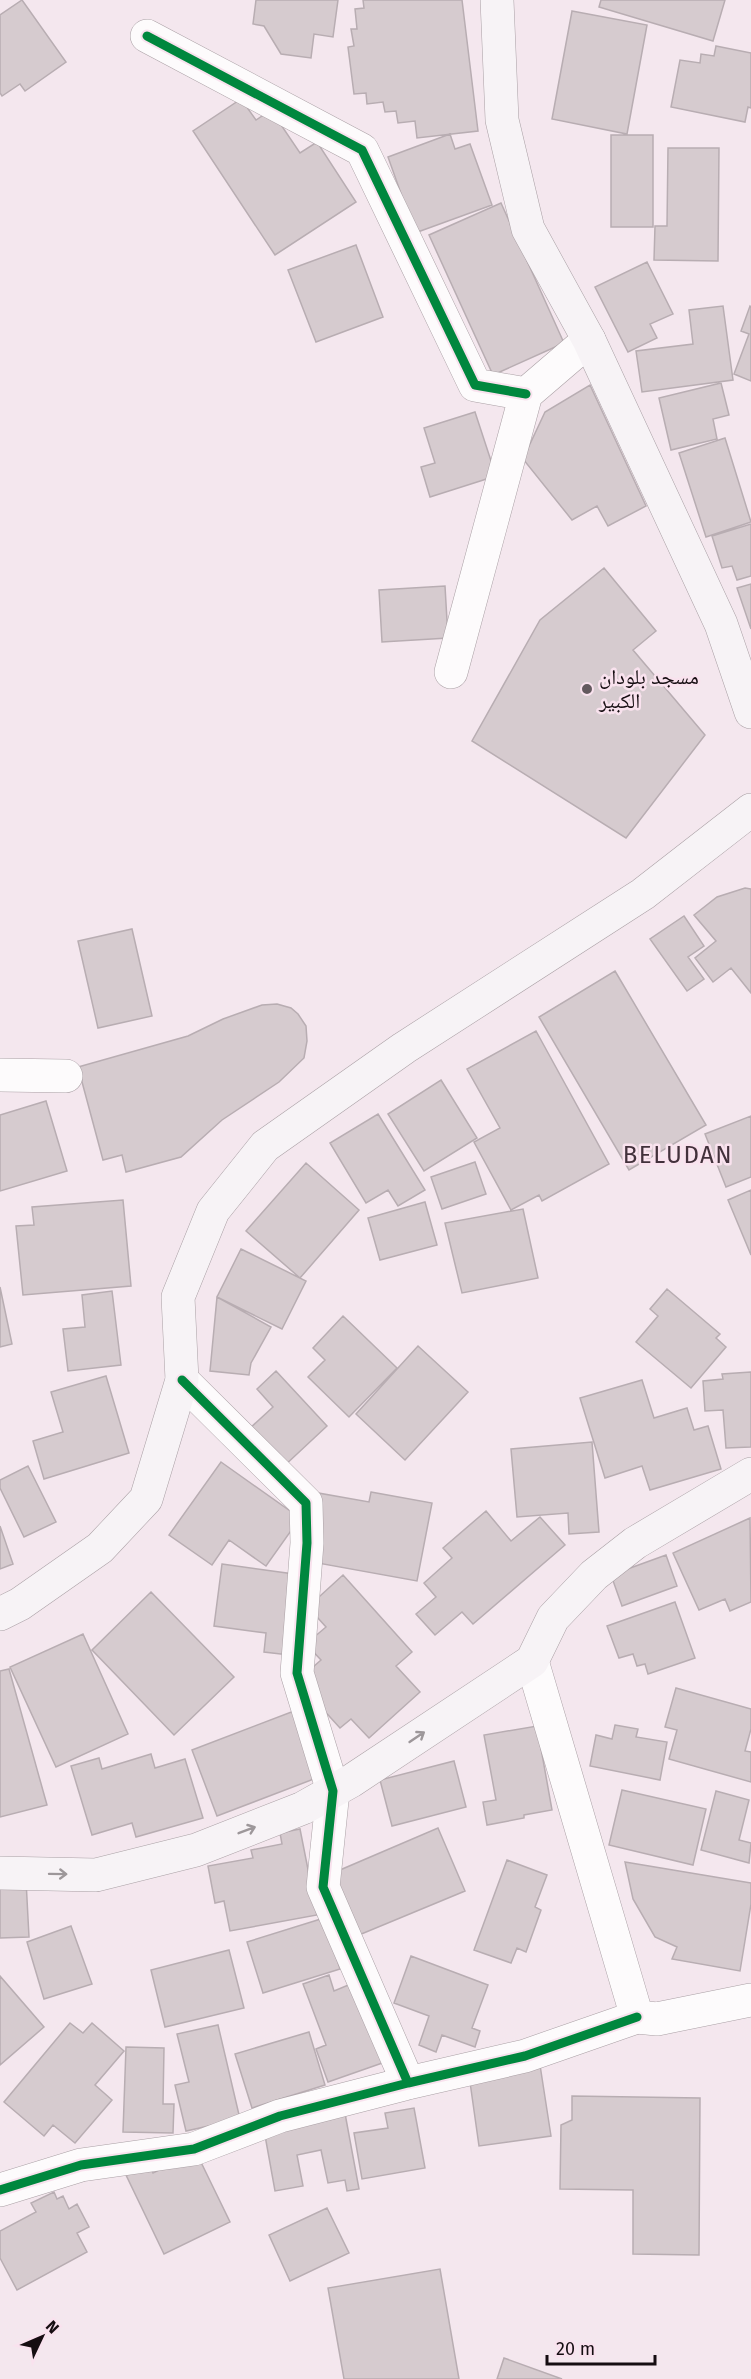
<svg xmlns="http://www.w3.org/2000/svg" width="751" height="2379" font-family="'Fira Sans','Noto Naskh Arabic',sans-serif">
<rect width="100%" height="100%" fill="#f4e7ee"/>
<path fill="#d6cbcf" stroke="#b8adb2" stroke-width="1.5" d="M 22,0 L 66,62 L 25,91 L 20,84 L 2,96 L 0,93 L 0,15 Z
M 256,0 L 338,0 L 333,37 L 314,34 L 311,58 L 281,54 L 264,26 L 253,24 Z
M 363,0 L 462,0 L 478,131 L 417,138 L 415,121 L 398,123 L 396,111 L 385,112 L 383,102 L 367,104 L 366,93 L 354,94 L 348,47 L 354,46 L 351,29 L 357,29 L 355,9 L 364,8 Z
M 601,0 L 725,0 L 713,41 L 599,7 Z
M 572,11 L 647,25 L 627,134 L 552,119 Z
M 716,46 L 751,53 L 751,108 L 748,107 L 745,122 L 671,107 L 680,60 L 700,63 L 701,54 L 714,56 Z
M 241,99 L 256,120 L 271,110 L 300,153 L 317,142 L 356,202 L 275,255 L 193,131 Z
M 450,134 L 455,149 L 470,144 L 492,205 L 415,233 L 388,157 Z
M 611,135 L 653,135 L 653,227 L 611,227 Z
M 668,148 L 719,148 L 718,261 L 654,260 L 655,226 L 667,226 Z
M 501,203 L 564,343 L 493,375 L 429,235 Z
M 356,245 L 383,317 L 316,342 L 288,270 Z
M 647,262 L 673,314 L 650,324 L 657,338 L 628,352 L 595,287 Z
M 723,306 L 733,380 L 642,392 L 636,351 L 693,344 L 689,310 Z
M 750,306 L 751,307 L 751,381 L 734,374 L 749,334 L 741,331 Z
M 721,383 L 729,415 L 713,419 L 717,439 L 671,450 L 659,398 Z
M 590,385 L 646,506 L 608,526 L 597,506 L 572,520 L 523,459 L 545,412 Z
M 475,412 L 496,476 L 430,497 L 421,467 L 435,463 L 424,428 Z
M 725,438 L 751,522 L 706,537 L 679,453 Z
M 751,524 L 751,576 L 737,580 L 732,566 L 722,568 L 712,536 Z
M 604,568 L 656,631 L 633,650 L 705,735 L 626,838 L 472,741 L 540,620 Z
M 751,584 L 751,629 L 737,588 Z
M 445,586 L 448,638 L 382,642 L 379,590 Z
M 745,888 L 751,889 L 751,993 L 731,968 L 713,982 L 695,958 L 716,941 L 694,915 L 717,897 Z
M 684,916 L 704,946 L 688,957 L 704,979 L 687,991 L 650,939 Z
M 132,929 L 152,1016 L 98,1028 L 78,941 Z
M 615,971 L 706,1125 L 629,1170 L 539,1017 Z
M 277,1004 L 291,1008 L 298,1014 L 306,1026 L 307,1041 L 304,1058 L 279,1082 L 222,1120 L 181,1157 L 126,1172 L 122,1155 L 103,1160 L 78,1067 L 188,1036 L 223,1019 L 262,1005 Z
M 536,1031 L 609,1164 L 542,1201 L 539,1195 L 511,1210 L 474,1142 L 500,1128 L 467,1069 Z
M 441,1080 L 477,1138 L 424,1171 L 388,1114 Z
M 46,1101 L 67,1171 L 0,1191 L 0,1115 Z
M 378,1114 L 425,1190 L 398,1206 L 388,1190 L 366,1203 L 330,1143 Z
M 751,1116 L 751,1177 L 726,1187 L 705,1134 Z
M 475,1162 L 486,1194 L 442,1209 L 431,1177 Z
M 306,1163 L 359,1210 L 300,1278 L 246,1231 Z
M 751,1190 L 751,1255 L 728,1200 Z
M 123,1200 L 131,1286 L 23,1295 L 16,1226 L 34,1225 L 32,1207 Z
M 425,1202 L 437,1245 L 380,1260 L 368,1218 Z
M 523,1209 L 538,1278 L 462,1293 L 445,1223 Z
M 241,1249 L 306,1281 L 282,1329 L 217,1297 Z
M 0,1287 L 12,1344 L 0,1347 Z
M 667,1289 L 720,1334 L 716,1338 L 726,1347 L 691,1388 L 636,1342 L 658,1316 L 650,1309 Z
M 112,1291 L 121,1365 L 68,1371 L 63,1329 L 85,1327 L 82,1295 Z
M 217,1297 L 271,1327 L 251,1363 L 249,1375 L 210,1371 Z
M 343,1316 L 397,1368 L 349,1417 L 308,1377 L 325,1360 L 313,1348 Z
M 418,1346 L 468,1392 L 405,1460 L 356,1414 Z
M 276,1371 L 327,1426 L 282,1468 L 248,1430 L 273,1407 L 257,1389 Z
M 751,1372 L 751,1447 L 726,1448 L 723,1410 L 705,1411 L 703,1381 L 723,1379 L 722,1374 Z
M 106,1376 L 129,1453 L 44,1479 L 33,1441 L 63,1432 L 51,1392 Z
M 642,1380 L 654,1418 L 687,1408 L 694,1430 L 708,1426 L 721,1469 L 650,1490 L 642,1466 L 605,1478 L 580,1398 Z
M 592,1442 L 599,1532 L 569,1534 L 568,1513 L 517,1517 L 511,1449 Z
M 221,1462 L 300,1518 L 266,1566 L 229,1540 L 212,1565 L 169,1535 Z
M 28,1466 L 56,1522 L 24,1537 L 0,1488 L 0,1480 Z
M 371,1492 L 432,1503 L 417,1581 L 312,1562 L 318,1493 L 369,1502 Z
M 486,1511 L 511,1541 L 540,1517 L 565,1545 L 473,1624 L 462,1612 L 435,1635 L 416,1614 L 436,1597 L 424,1583 L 452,1558 L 443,1548 Z
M 750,1518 L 751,1602 L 730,1611 L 725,1599 L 699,1610 L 673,1553 Z
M 0,1526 L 13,1564 L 0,1569 Z
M 666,1555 L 677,1586 L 622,1606 L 611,1575 Z
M 222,1564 L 301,1575 L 289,1655 L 264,1652 L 266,1633 L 214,1626 Z
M 343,1575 L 412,1652 L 396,1666 L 420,1692 L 369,1738 L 351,1719 L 340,1728 L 310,1695 L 304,1675 L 321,1660 L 306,1644 L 326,1627 L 308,1607 Z
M 151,1592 L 234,1677 L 174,1735 L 92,1650 Z
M 675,1602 L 695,1658 L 648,1674 L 645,1664 L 637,1666 L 633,1654 L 619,1658 L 607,1626 Z
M 83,1634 L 128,1734 L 56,1767 L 10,1667 Z
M 9,1669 L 47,1805 L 0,1817 L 0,1671 Z
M 676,1688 L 751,1709 L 751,1729 L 745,1751 L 751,1752 L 751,1782 L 669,1759 L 677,1730 L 665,1727 Z
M 294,1711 L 319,1777 L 217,1816 L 192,1750 Z
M 615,1725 L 638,1729 L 636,1737 L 667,1742 L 660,1780 L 590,1766 L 596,1735 L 612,1739 Z
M 537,1726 L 552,1810 L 524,1815 L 524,1818 L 487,1825 L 483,1802 L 496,1800 L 484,1735 Z
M 151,1754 L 155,1768 L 185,1759 L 203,1818 L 136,1837 L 132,1823 L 92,1835 L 71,1766 L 99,1758 L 102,1769 Z
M 454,1761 L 466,1807 L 392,1826 L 380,1780 Z
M 622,1790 L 706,1809 L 693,1865 L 609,1845 Z
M 716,1791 L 749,1800 L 739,1840 L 751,1843 L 749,1863 L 701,1850 Z
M 438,1828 L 465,1891 L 359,1935 L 333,1873 Z
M 300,1829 L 317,1915 L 230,1931 L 224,1901 L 215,1903 L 208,1866 L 253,1858 L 251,1850 L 282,1844 L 280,1833 Z
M 507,1860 L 547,1875 L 535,1907 L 541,1910 L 526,1952 L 517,1948 L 511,1963 L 474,1950 Z
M 625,1862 L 751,1883 L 751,1904 L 740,1971 L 672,1959 L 677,1947 L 655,1937 L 633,1899 Z
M 26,1880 L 29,1937 L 0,1938 L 0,1881 Z
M 324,1918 L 340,1969 L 263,1993 L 247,1942 Z
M 71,1926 L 92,1984 L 44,1999 L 27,1942 Z
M 229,1950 L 244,2008 L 165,2027 L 151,1970 Z
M 411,1956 L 488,1985 L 472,2028 L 480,2031 L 475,2047 L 442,2035 L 436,2052 L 419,2045 L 429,2016 L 394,2003 Z
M 329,1975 L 334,1991 L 358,1981 L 388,2061 L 328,2082 L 316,2049 L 326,2045 L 303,1984 Z
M 0,1976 L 44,2027 L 0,2065 Z
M 70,2023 L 83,2033 L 92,2023 L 124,2051 L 95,2085 L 112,2100 L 75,2143 L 53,2125 L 44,2136 L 4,2102 Z
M 218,2025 L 240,2119 L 186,2131 L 175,2085 L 189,2082 L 177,2034 Z
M 309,2032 L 325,2085 L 252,2108 L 235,2054 Z
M 126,2047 L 164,2048 L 163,2104 L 174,2104 L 173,2133 L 123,2132 Z
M 540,2065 L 551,2136 L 479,2146 L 469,2075 Z
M 572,2096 L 700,2098 L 699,2255 L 633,2254 L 633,2190 L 560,2189 L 561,2125 L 572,2120 Z
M 344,2108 L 359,2189 L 347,2191 L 345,2180 L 328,2183 L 321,2150 L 297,2155 L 303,2186 L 275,2191 L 264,2130 Z
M 414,2108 L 425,2168 L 362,2179 L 354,2133 L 388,2128 L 385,2113 Z
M 196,2152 L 230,2222 L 164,2254 L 126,2175 L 148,2163 L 153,2173 Z
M 54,2192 L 57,2199 L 63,2196 L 69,2209 L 77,2204 L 89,2227 L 77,2233 L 87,2252 L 17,2290 L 0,2258 L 0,2231 L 36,2212 L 31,2203 Z
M 327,2208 L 349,2253 L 290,2281 L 269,2235 Z
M 440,2269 L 459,2379 L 344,2379 L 328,2288 Z
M 504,2358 L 562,2379 L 497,2379 Z"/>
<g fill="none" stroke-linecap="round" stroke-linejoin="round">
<g stroke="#aaa0a5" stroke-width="34">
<path id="minor" d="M 147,36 L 362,150 L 475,385 L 526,394
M 451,672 L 526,394 L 589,340
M 0,1075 L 66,1076
M 182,1380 L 306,1503 L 307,1543 L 297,1673 L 333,1791 L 323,1887 L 408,2083
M 0,2190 L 81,2165 L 194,2149 L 280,2116 L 408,2083 L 525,2056 L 637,2017"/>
</g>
<g stroke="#aaa0a5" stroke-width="34">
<path id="tertiary" d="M 532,1661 L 637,2017 L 657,2019 L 751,2000"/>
</g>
<g stroke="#aaa0a5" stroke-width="34">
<path id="secondary" d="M 497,0 L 502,120 L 528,229 L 589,340 L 721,624 L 751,712
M 0,1614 L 20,1604 L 100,1548 L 146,1499 L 182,1380 L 178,1297 L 213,1211 L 265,1146 L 404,1048 L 643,894 L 751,810
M 0,1873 L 96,1875 L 196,1850 L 303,1808 L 351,1781 L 532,1661 L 553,1618 L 594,1575 L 635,1543 L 751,1474"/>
</g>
<use href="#minor" stroke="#fdfbfc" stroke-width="33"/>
<use href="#tertiary" stroke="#fdfbfc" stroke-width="33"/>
<use href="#secondary" stroke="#f7f3f6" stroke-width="33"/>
<g stroke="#f9e2ee" stroke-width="13">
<path id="cycleway" d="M 147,36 L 362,150 L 475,385 L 526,394
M 182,1380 L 306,1503 L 307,1543 L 297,1673 L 333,1791 L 323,1887 L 408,2083
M 0,2190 L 81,2165 L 194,2149 L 280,2116 L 408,2083 L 525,2056 L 637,2017"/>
</g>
<use href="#cycleway" stroke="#00873e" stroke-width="9"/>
</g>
<defs><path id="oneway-shaft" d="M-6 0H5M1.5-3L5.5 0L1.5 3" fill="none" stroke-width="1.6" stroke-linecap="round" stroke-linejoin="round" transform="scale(1.5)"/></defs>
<g stroke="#9d979a">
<use href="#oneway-shaft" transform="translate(417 1737) rotate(-34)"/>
<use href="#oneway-shaft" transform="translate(247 1830) rotate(-21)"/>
<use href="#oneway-shaft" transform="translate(58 1874) rotate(1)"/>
</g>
<circle fill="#63595e" stroke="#f9e2ee" stroke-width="2" cx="587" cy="689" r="6"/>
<g text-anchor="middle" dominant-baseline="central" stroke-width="5" stroke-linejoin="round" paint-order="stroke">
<g font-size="21" fill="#150d11" stroke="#f9e2ee" text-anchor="start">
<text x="599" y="677">مسجد بلودان<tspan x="599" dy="24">الكبير</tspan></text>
</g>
<g font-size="24" letter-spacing="1.5" fill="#42313b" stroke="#f9e2ee">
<text x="678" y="1155">BELUDAN</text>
</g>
</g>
<g transform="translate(42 2337) rotate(46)" stroke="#f9e2ee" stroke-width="4.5" paint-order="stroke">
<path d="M0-4.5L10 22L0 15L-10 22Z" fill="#150d11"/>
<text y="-9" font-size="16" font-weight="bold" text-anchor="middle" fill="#150d11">N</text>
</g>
<path d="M547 2355v9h108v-9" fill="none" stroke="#150d11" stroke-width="3"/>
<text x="556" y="2355" font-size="18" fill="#150d11" stroke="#f9e2ee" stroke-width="4.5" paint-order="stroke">20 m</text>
</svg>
